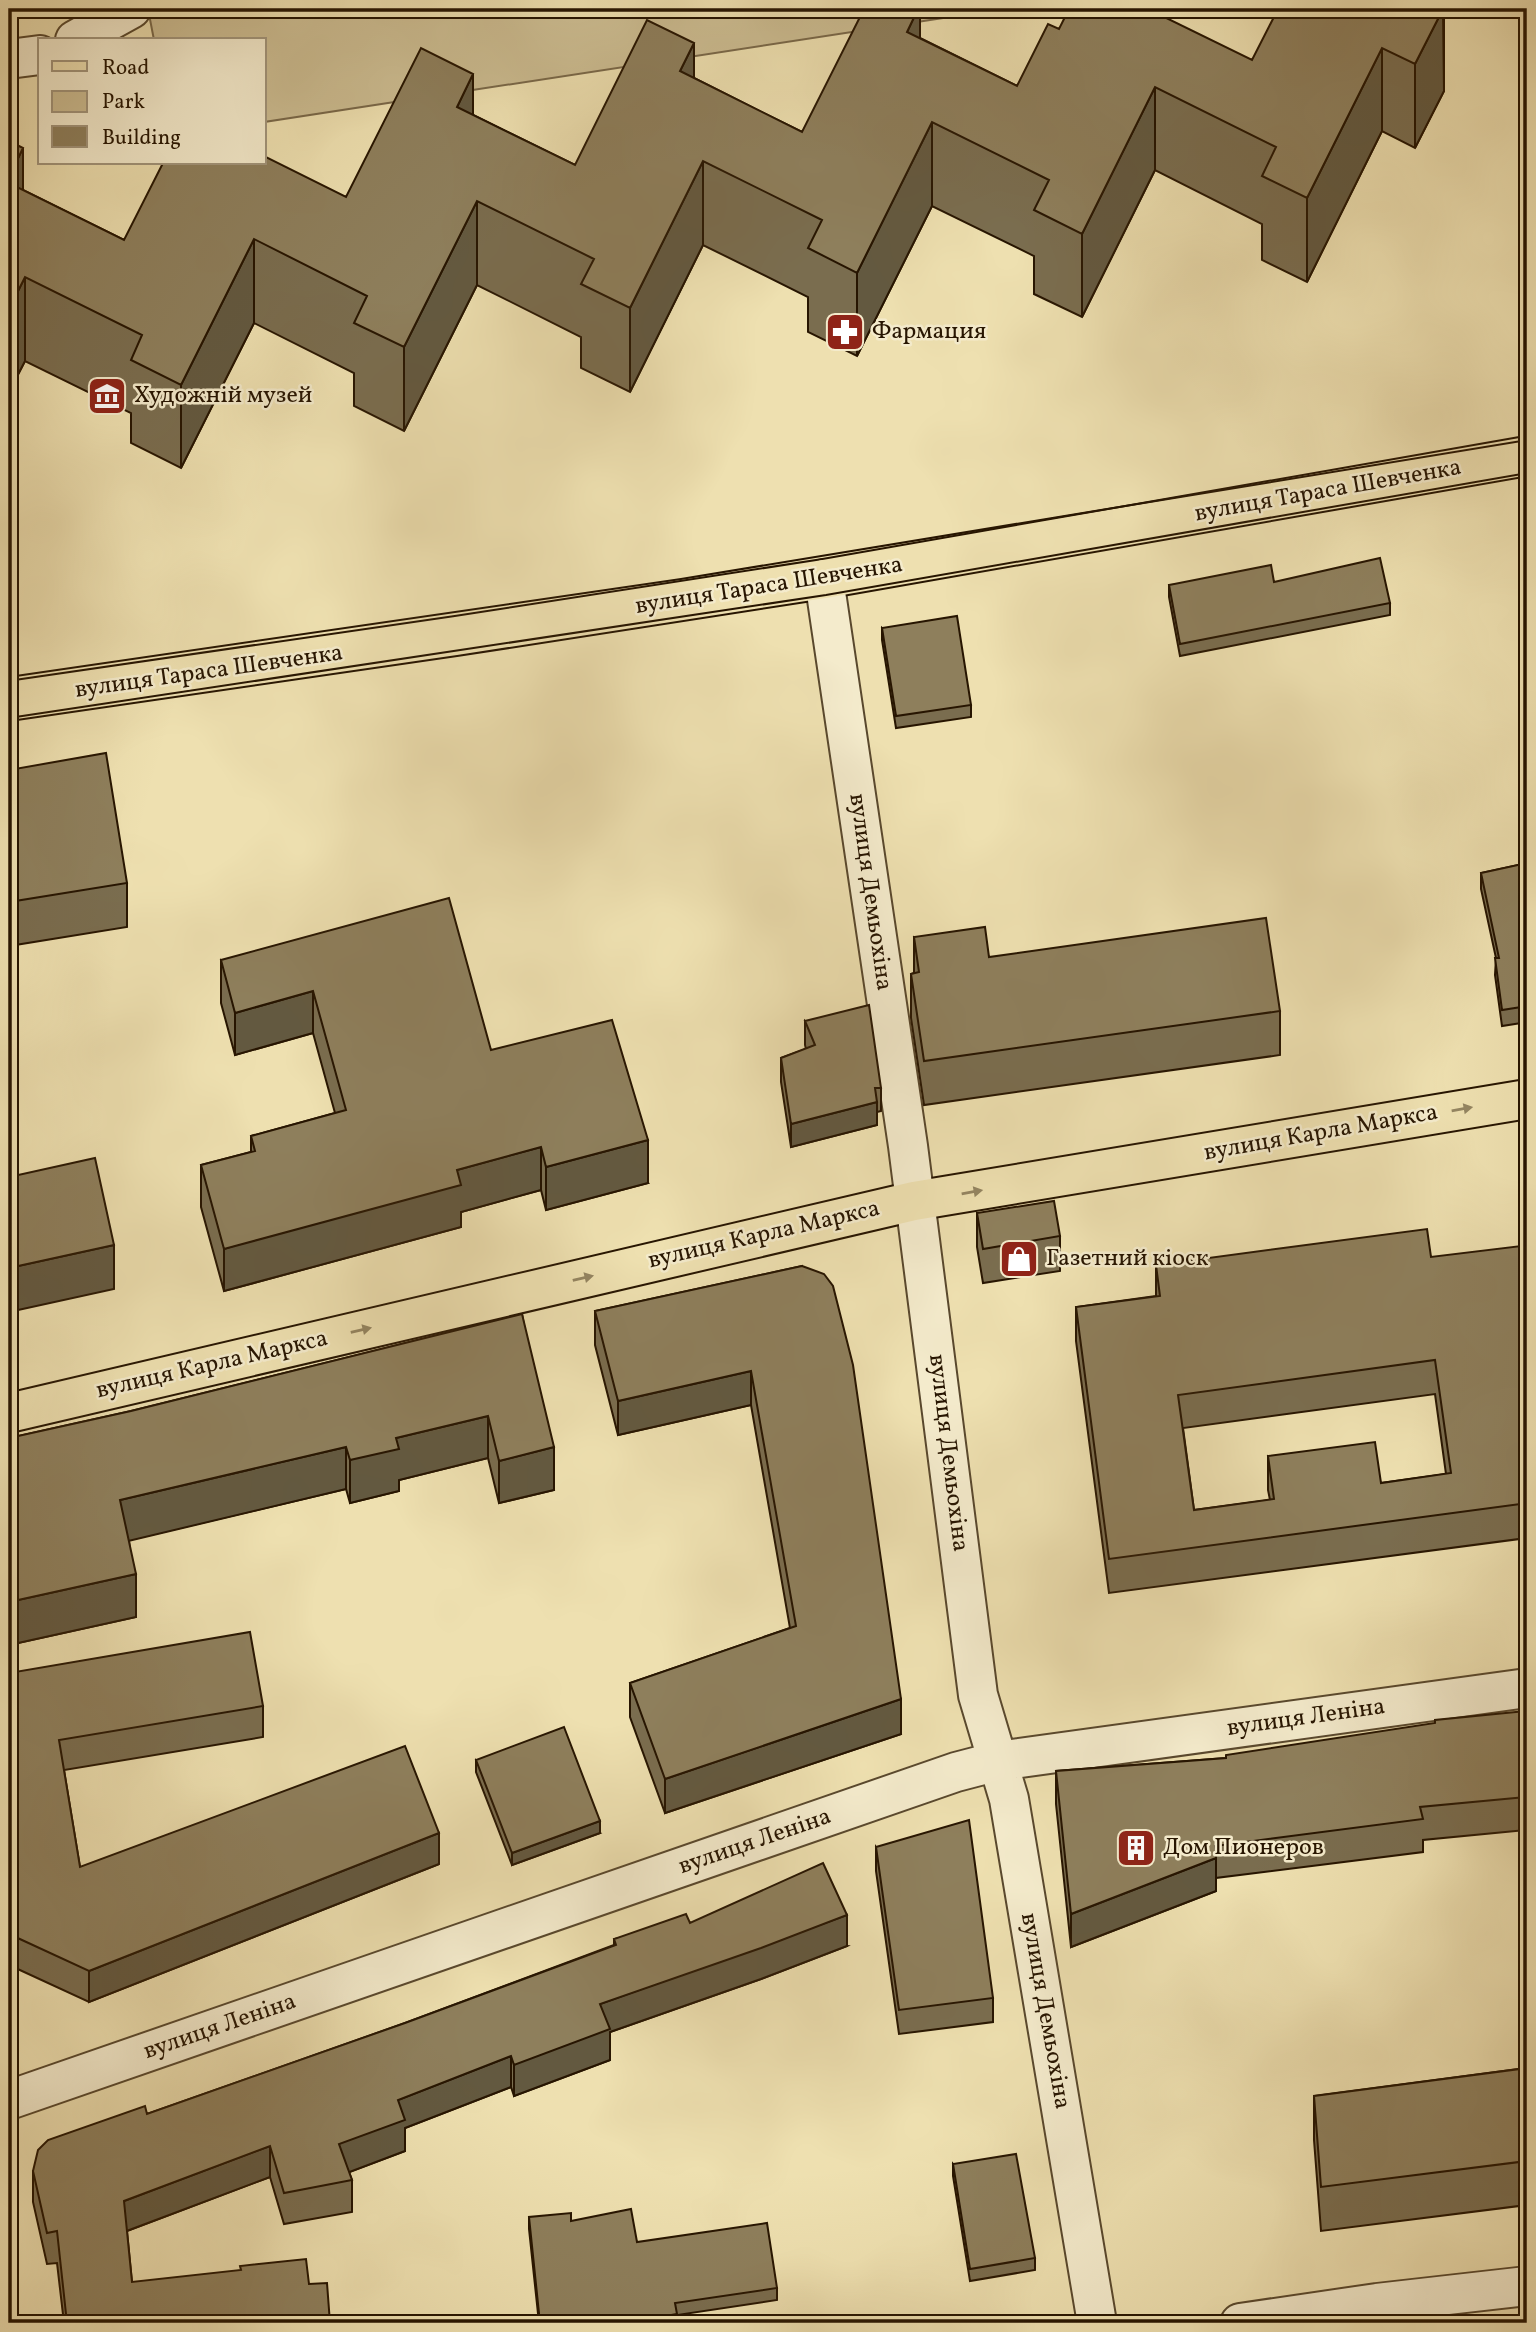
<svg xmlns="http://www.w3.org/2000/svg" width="1536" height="2332" font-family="Vollkorn,serif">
<rect width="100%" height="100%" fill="#eee0b0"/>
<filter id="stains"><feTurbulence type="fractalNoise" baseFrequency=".00286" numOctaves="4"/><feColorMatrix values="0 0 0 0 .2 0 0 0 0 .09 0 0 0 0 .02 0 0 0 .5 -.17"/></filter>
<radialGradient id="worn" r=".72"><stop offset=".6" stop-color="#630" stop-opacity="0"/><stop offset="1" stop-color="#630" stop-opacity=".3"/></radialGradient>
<path fill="#ccbd92" stroke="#7a694a" stroke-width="2" d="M 148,9 L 1002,9 L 264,122 L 264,40 L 154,40 Z"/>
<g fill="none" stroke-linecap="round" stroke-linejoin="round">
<g stroke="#59482d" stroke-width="42">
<path id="minor" d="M 75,40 L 131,9
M 9,59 L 40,55
M 824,579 L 908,1146 L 978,1695 L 1009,1799 L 1097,2323
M 9,2100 L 956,1772 L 998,1761 L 1527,1688
M 1240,2323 L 1377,2303 L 1527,2286"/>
</g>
<g stroke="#271501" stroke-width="42">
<path id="major" d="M 9,701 L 456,636 L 824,579 L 1527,456
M 9,1413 L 914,1201 L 1527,1099"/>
</g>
<use href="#minor" stroke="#f4ebcc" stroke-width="38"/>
<use href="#major" stroke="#eee0b0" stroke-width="38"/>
<path stroke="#271501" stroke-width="2" d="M 9,677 L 681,579 L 1527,440
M 9,718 L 826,595 L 1527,473"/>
</g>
<path fill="#7a6d4f" stroke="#271501" stroke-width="2" fill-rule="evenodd" d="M 920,9 L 920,38 L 1017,86 L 1059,29 L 1252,60 L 1444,9 L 1444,91 L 1415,148 L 1382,131 L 1307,282 L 1262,260 L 1262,224 L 1155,170 L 1082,317 L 1034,294 L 1034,256 L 932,206 L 857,356 L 808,332 L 808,297 L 703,245 L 630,392 L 581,368 L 581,337 L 477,285 L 404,431 L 354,406 L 354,373 L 254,323 L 181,468 L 131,443 L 131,413 L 25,361 L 9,392 L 9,141 L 23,190 L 124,240 L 346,197 L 473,115 L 575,165 L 694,78 L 802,132 Z
M 1274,582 L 1390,603 L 1390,615 L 1180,656 L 1169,597 L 1169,585 Z
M 882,628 L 971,705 L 971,717 L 896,728 L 882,640 Z
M 9,770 L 127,883 L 127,927 L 9,946 Z
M 1527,863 L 1527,1022 L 1502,1026 L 1495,975 L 1496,958 L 1481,889 L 1481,873 Z
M 914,937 L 989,957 L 1280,1011 L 1280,1055 L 924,1105 L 911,1018 L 911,974 L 914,973 Z
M 221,960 L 491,1050 L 648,1183 L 546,1210 L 541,1190 L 461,1212 L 461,1227 L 224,1291 L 201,1207 L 201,1165 L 251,1152 L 251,1136 L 335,1113 L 313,1033 L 235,1055 L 221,1003 Z
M 805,1021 L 881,1088 L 881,1111 L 877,1112 L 877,1125 L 791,1147 L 781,1082 L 781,1058 L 806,1049 L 805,1045 Z
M 977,1213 L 1060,1236 L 1060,1271 L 983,1283 L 977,1247 Z
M 1431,1257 L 1527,1289 L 1527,1538 L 1109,1593 L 1076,1341 L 1076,1307 L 1156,1296 L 1156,1265 ZM 1435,1394 L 1446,1474 L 1381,1483 L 1268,1456 L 1268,1490 L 1270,1500 L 1194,1510 L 1183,1428 Z
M 802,1266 L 901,1734 L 665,1813 L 630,1717 L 630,1683 L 790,1628 L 751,1405 L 618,1435 L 595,1345 L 595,1311 Z
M 522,1314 L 554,1490 L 499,1503 L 488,1458 L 399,1480 L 399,1491 L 350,1503 L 346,1489 L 129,1540 L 136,1617 L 9,1645 L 9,1438 L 131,1411 Z
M 9,1673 L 263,1706 L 263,1737 L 64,1770 L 80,1867 L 439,1864 L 89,2002 L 9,1965 Z
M 1527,1711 L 1527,1830 L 1423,1840 L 1423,1852 L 1216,1878 L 1216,1891 L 1071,1947 L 1056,1804 L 1056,1771 L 1226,1758 Z
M 476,1760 L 600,1833 L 512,1865 L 476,1772 Z
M 876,1847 L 993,1998 L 993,2022 L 899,2034 L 876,1871 Z
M 690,1923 L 847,1946 L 761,1979 L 610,2032 L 610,2060 L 514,2096 L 511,2087 L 405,2128 L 405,2151 L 349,2172 L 352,2180 L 352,2212 L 284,2224 L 270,2177 L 127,2231 L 132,2282 L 309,2284 L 330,2323 L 64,2323 L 57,2263 L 47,2264 L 33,2202 L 33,2171 L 147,2114 L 405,2023 L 614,1945 L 614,1939 Z
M 1527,2068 L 1527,2205 L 1321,2231 L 1314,2140 L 1314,2096 Z
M 953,2164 L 1035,2258 L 1035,2270 L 970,2281 L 953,2176 Z
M 529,2217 L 571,2221 L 777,2288 L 777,2300 L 677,2315 L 677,2323 L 539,2323 L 529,2229 Z"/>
<path fill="#635940" stroke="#271501" stroke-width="2" d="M 918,9 L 920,9 L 920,89 L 907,32 Z
M 1443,9 L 1444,91 L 1415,148 L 1415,64 Z
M 694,43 L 694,127 L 680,71 Z
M 1382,48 L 1382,131 L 1307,282 L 1307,198 Z
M 473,74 L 473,158 L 457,107 Z
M 1155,87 L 1155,170 L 1082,317 L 1082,234 Z
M 932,122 L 932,206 L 857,356 L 857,273 Z
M 23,148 L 23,232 L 9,261 L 9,177 Z
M 703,161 L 703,245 L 630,392 L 630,308 Z
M 477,201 L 477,285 L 404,431 L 404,347 Z
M 254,239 L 254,323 L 181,468 L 181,385 Z
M 25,277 L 25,361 L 9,392 L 9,309 Z
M 313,991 L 313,1033 L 235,1055 L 235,1013 Z
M 877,1102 L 877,1125 L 791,1147 L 791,1124 Z
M 648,1140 L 648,1183 L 546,1210 L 546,1167 Z
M 541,1147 L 541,1190 L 461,1212 L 461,1227 L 224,1291 L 224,1249 L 457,1170 Z
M 114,1245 L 114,1289 L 9,1312 L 9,1268 Z
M 751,1371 L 751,1405 L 618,1435 L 618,1401 Z
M 488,1416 L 488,1458 L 399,1480 L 399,1491 L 350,1503 L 350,1460 L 396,1438 Z
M 346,1447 L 346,1489 L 120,1543 L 120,1500 Z
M 554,1447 L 554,1490 L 499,1503 L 499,1461 Z
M 136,1574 L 136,1617 L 9,1645 L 9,1602 Z
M 901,1699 L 901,1734 L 665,1813 L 665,1779 Z
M 600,1821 L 600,1833 L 512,1865 L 512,1853 Z
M 439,1833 L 439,1864 L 89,2002 L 89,1971 Z
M 1216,1858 L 1216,1891 L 1071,1947 L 1071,1914 Z
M 847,1915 L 847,1946 L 761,1979 L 610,2032 L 610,2060 L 514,2096 L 514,2065 L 600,2004 Z
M 511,2056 L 511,2087 L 405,2128 L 405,2151 L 339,2176 L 339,2144 L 398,2100 Z
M 270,2146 L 270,2177 L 124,2232 L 124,2201 Z"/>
<path fill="#8e7f5c" stroke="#271501" stroke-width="2" fill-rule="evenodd" d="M 864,9 L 918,9 L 907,32 L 1017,86 L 1048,24 L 1059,29 L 1069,9 L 1148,9 L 1252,60 L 1278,9 L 1443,9 L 1415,64 L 1382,48 L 1307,198 L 1262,176 L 1276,147 L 1155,87 L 1082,234 L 1034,210 L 1049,180 L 932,122 L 857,273 L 808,248 L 822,220 L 703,161 L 630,308 L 581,284 L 594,259 L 477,201 L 404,347 L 354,323 L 367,296 L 254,239 L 181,385 L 131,360 L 142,335 L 25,277 L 9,309 L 9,183 L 124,240 L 163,163 L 264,163 L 264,156 L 346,197 L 421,48 L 473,74 L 457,107 L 575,165 L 647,20 L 694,43 L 680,71 L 802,132 Z
M 9,141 L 23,148 L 9,177 Z
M 1380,558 L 1390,603 L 1180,644 L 1169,585 L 1271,565 L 1274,582 Z
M 957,616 L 971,705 L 896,716 L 882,628 Z
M 106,753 L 127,883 L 9,902 L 9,770 Z
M 1527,863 L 1527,1006 L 1502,1010 L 1495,958 L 1499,958 L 1481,873 Z
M 449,898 L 491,1050 L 612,1020 L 648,1140 L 546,1167 L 541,1147 L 457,1170 L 461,1185 L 224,1249 L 201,1165 L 255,1151 L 251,1136 L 346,1110 L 313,991 L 235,1013 L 221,960 Z
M 1266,918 L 1280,1011 L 924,1061 L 911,974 L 919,972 L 914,937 L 985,927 L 989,957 Z
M 869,1005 L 881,1088 L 875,1088 L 877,1102 L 791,1124 L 781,1058 L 815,1045 L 805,1021 Z
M 95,1158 L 114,1245 L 9,1268 L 9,1177 Z
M 1054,1201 L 1060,1236 L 983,1249 L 977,1213 Z
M 1427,1229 L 1431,1257 L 1521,1246 L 1527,1289 L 1527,1503 L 1109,1559 L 1076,1307 L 1160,1296 L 1156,1265 ZM 1435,1360 L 1451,1473 L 1381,1483 L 1375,1442 L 1268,1456 L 1274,1499 L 1194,1510 L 1178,1395 Z
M 802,1266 L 824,1274 L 833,1286 L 853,1365 L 901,1699 L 665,1779 L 630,1683 L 796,1626 L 751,1371 L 618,1401 L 595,1311 Z
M 522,1314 L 554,1447 L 499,1461 L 488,1416 L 396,1438 L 399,1449 L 350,1460 L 346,1447 L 120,1500 L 136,1574 L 9,1602 L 9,1438 L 131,1411 Z
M 250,1632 L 263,1706 L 59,1740 L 80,1867 L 405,1746 L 439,1833 L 89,1971 L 9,1934 L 9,1673 Z
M 1527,1711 L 1527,1797 L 1420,1807 L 1423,1819 L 1215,1846 L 1216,1858 L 1071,1914 L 1056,1771 L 1226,1758 L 1226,1755 L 1435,1723 L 1435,1720 Z
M 564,1727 L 600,1821 L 512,1853 L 476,1760 Z
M 969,1820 L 993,1998 L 899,2010 L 876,1847 Z
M 823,1863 L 847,1915 L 761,1948 L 600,2004 L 610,2029 L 514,2065 L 511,2056 L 398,2100 L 405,2120 L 339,2144 L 352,2180 L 284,2193 L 270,2146 L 124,2201 L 132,2282 L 241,2270 L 240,2266 L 306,2259 L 309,2284 L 327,2283 L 330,2323 L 67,2323 L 57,2231 L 47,2233 L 33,2171 L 38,2150 L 48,2140 L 145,2106 L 147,2114 L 405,2023 L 616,1945 L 614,1939 L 686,1914 L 690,1923 Z
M 1527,2068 L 1527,2161 L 1321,2187 L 1314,2096 Z
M 1016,2154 L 1035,2258 L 970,2269 L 953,2164 Z
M 631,2209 L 637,2242 L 767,2223 L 777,2288 L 675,2303 L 677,2314 L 625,2323 L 624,2323 L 622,2317 L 564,2323 L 540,2323 L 529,2217 L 571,2213 L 571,2221 Z"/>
<defs><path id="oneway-solid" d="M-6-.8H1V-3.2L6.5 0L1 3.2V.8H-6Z" transform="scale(1.75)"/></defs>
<g fill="#948561">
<use href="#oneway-solid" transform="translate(1462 1109) rotate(-10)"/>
<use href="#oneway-solid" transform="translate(972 1192) rotate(-10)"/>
<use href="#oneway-solid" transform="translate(583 1278) rotate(-13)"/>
<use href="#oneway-solid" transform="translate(361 1330) rotate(-13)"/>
</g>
<defs>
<g id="pharmacy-square" transform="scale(2.0125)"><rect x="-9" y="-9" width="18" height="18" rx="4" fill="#8f2418" stroke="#f4ebcc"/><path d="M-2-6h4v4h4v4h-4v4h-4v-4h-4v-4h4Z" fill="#fff"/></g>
<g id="museum-square" transform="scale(2.0125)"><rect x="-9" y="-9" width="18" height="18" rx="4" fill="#8f2418" stroke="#f4ebcc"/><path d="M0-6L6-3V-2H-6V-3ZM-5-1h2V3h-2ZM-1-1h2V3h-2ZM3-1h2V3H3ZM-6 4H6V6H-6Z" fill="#fff"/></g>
<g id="shop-square" transform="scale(2.0125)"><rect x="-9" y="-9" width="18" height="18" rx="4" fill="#8f2418" stroke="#f4ebcc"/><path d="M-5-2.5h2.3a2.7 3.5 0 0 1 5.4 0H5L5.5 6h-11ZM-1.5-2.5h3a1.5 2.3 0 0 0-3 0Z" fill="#fff"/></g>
<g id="building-square" transform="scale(2.0125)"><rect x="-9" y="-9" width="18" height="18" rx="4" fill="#8f2418" stroke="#f4ebcc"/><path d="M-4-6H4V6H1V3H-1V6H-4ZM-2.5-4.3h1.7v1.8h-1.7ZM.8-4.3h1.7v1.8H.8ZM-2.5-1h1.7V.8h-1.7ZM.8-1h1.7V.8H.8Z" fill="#fff"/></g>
</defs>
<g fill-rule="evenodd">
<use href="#pharmacy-square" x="845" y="332"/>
<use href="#museum-square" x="107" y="396"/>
<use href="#shop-square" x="1019" y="1259"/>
<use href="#building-square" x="1136" y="1848"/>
</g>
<g text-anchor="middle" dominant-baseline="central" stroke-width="5" stroke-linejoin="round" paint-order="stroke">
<g font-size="24" fill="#271501" stroke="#f4ebcc" text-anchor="start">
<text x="872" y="332">Фармация</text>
<text x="134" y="396">Художній музей</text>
<text x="1046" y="1259">Газетний кіоск</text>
<text x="1163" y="1848">Дом Пионеров</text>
</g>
<g font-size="24" fill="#271501" stroke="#f4ebcc">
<text transform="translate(1328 491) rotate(-10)">вулиця Тараса Шевченка</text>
<text transform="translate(769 586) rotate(-9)">вулиця Тараса Шевченка</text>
<text transform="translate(209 672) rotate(-8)">вулиця Тараса Шевченка</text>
<text transform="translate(870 892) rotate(82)">вулиця Демьохіна</text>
<text transform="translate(1321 1133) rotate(-10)">вулиця Карла Маркса</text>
<text transform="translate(764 1235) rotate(-13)">вулиця Карла Маркса</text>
<text transform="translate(212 1365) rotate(-13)">вулиця Карла Маркса</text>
<text transform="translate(948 1453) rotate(83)">вулиця Демьохіна</text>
<text transform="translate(1306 1718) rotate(-8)">вулиця Леніна</text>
<text transform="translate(755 1842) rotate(-19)">вулиця Леніна</text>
<text transform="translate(1045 2011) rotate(80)">вулиця Демьохіна</text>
<text transform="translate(220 2027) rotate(-19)">вулиця Леніна</text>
</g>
</g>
<rect width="1536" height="2332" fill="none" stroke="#eee0b0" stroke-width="35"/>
<rect x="10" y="10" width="1515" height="2311" fill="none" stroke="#271501" stroke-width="3.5"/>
<rect x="18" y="18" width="1501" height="2297" fill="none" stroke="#271501" stroke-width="2"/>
<rect x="38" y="38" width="228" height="126" fill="#f4ebcc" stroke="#a2957b" stroke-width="2"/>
<rect x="52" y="61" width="35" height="10" fill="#eee0b0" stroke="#a2957b" stroke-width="2"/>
<text x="102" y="74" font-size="21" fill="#271501">Road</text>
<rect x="52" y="91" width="35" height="21" fill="#ccbd92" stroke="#a2957b" stroke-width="2"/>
<text x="102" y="108" font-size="21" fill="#271501">Park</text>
<rect x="52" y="126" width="35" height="21" fill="#8e7f5c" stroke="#a2957b" stroke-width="2"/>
<text x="102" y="144" font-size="21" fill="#271501">Building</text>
<rect width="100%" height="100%" filter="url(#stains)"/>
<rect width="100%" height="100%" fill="url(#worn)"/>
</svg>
